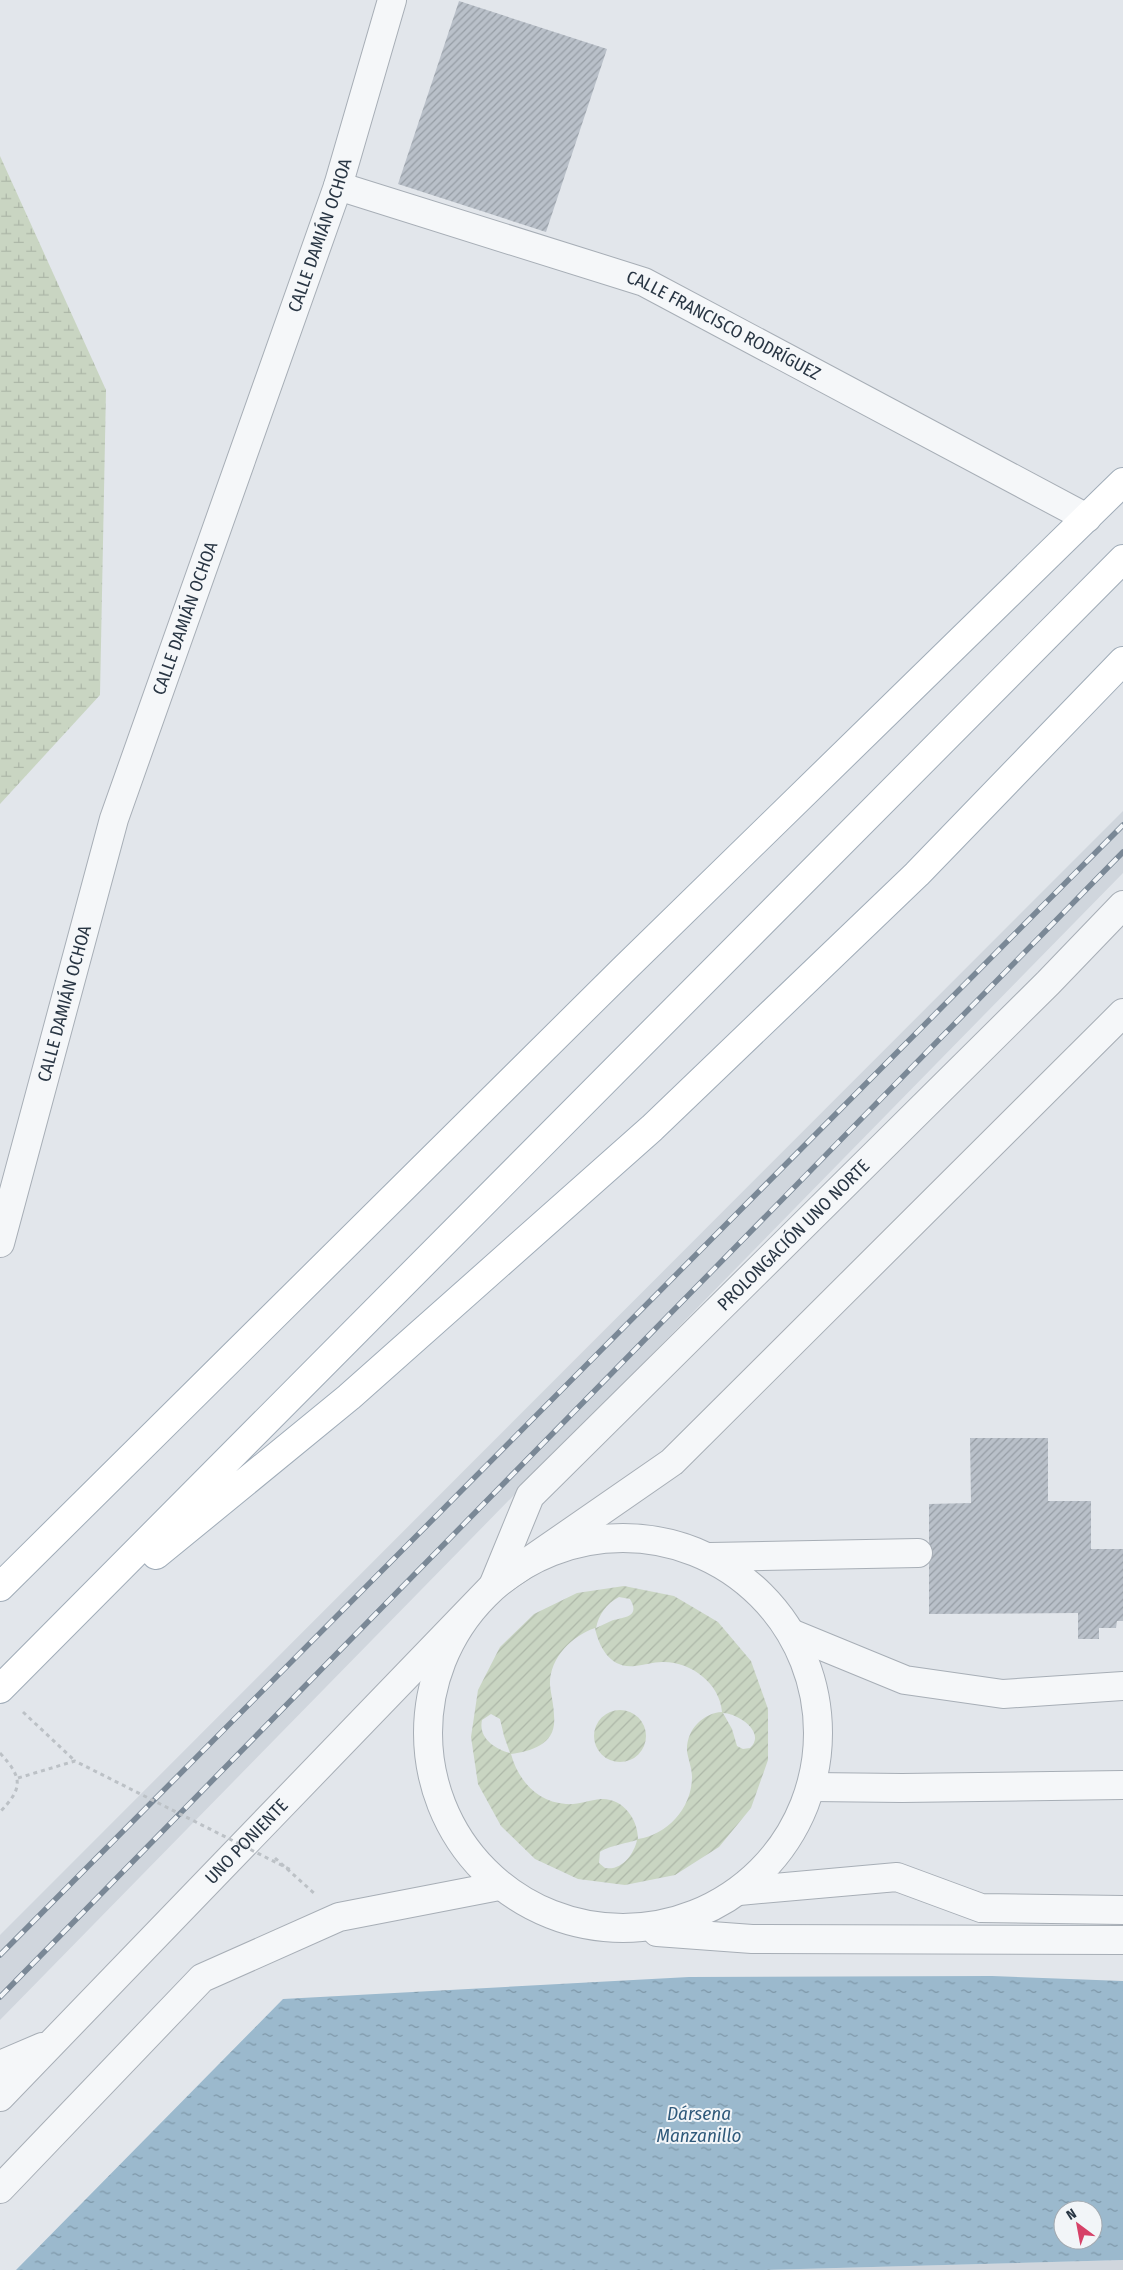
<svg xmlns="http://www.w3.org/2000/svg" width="1123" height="2270" font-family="'Fira Sans Condensed',sans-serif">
<defs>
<pattern id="wetland-marsh" width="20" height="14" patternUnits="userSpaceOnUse" patternTransform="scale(1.25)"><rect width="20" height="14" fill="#c9d5c2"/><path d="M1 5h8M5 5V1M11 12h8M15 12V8" fill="none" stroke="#adb7a8"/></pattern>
<pattern id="garden-furrows" width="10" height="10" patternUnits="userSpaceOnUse" patternTransform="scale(1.25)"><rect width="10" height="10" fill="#c9d5c2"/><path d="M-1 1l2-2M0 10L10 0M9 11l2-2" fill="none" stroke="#adb7a8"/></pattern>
<pattern id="water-ripples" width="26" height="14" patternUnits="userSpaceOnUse" patternTransform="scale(1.25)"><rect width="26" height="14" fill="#9bb9cd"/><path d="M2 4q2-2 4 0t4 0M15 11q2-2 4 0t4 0" fill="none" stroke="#7e97a8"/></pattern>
<pattern id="building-hatch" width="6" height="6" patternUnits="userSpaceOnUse" patternTransform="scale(1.25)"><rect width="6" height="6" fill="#b9c0c9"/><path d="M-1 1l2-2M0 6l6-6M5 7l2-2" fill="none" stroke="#969da5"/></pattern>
</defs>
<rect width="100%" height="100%" fill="#e2e6eb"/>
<path fill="#d0d6dd" d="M 1123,811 L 1123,873 L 0,2020 L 0,1935 Z
M 1123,2260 L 1123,2270 L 764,2270 Z"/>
<path fill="url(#wetland-marsh)" d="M 0,156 L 106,390 L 100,695 L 0,804 Z"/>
<path fill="url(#garden-furrows)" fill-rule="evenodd" d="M 624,1586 L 674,1596 L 718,1622 L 751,1661 L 768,1709 L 768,1760 L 751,1808 L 719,1847 L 675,1875 L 625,1885 L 578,1879 L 535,1859 L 501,1826 L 478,1784 L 471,1737 L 478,1690 L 500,1647 L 534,1614 L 577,1593 ZM 619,1597 L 630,1599 C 641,1618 623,1617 611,1621 C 606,1623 601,1626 596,1628 C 599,1614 606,1604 619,1597 ZM 595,1628 C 599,1648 611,1669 635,1666 C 644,1665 653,1662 662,1662 C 690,1661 720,1683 722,1712 C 703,1713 686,1730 687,1751 C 688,1759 692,1768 692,1777 C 692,1808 667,1835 638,1839 C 638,1819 623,1798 601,1799 C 589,1800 578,1805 566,1804 C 537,1802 518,1780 511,1754 C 532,1751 557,1744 554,1716 C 554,1706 551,1695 550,1685 C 549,1658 572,1636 595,1628 ZM 723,1713 C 737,1713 767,1732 750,1748 L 743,1749 L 737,1746 L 732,1729 ZM 491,1714 L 500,1719 L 504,1736 L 510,1753 C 495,1749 478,1738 482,1720 ZM 637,1840 C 634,1854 622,1871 605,1868 L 599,1863 L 600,1852 C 606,1847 627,1843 637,1840 Z
M594 1736a26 26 0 1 1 52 0a26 26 0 1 1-52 0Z"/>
<path fill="url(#water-ripples)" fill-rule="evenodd" d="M 992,1976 L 1123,1981 L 1123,2260 L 764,2270 L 16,2270 L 283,1999 L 689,1977 ZM 1063,2210 L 1093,2210 L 1093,2240 L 1063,2240 Z"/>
<path fill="url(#building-hatch)" d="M 459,1 L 607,49 L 546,232 L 398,184 Z
M 970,1438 L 1048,1438 L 1048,1501 L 1091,1501 L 1091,1549 L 1123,1549 L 1123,1621 L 1117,1621 L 1116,1628 L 1099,1628 L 1099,1639 L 1078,1639 L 1078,1613 L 929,1614 L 929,1504 L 971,1503 Z"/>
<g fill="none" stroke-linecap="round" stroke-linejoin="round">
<g stroke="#a7aeb6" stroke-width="30">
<g id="minor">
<path id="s1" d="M 338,186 L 644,282 L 1087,518"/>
<path id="s2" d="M 0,1243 L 114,819 L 338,186 L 392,0"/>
<circle cx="623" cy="1733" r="195"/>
<path d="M 710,1557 L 918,1553"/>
<path id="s3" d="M 493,1586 L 530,1496 L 1048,983 L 1123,905"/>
<path d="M 793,1634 L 905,1680 L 1003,1694 L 1123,1686"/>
<path d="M 812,1787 L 902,1788 L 1123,1785"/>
<path d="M 739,1891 L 897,1877 L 981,1908 L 1123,1910"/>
<path d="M 657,1932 L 752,1939 L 1123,1940"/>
<path d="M 0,2065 L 42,2047"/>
<path id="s4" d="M 0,2097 L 493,1586 L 672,1462 L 1123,1013"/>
<path d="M 0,2189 L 202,1978 L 339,1917 L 499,1886"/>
</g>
</g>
<g stroke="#a0acb8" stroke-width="30">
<path id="major" d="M 156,1555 L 349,1397 L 652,1128 L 917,874 L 1123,661
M 0,1587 L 623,970 L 1123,482
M 0,1689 L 1123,559"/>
</g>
<path stroke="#bcc1c6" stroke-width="3" stroke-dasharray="4 4" stroke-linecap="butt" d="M 23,1712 L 75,1761
M 0,1753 C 23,1778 23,1788 0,1812
M 275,1858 L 315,1894"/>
<use href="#minor" stroke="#f5f7f9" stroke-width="28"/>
<use href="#major" stroke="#fff" stroke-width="28"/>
<g stroke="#7a8896" stroke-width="5.5">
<path id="rail" d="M 0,1955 L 1123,825
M 0,1997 L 1123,852"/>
</g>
<use href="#rail" stroke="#f2f5f8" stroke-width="4" stroke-dasharray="11" stroke-linecap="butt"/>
<path stroke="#bcc1c6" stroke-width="3" stroke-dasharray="4 4" stroke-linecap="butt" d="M 18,1778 L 75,1761 L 291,1870"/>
</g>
<g text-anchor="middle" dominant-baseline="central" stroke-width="4" stroke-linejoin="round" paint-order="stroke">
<g font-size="18" fill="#293644" stroke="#f2f5f8">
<text stroke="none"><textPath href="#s2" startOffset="1058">CALLE DAMIÁN OCHOA</textPath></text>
<text stroke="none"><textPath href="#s1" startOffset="411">CALLE FRANCISCO RODRÍGUEZ</textPath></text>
<text stroke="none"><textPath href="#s2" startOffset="652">CALLE DAMIÁN OCHOA</textPath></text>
<text stroke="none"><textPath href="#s2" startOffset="248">CALLE DAMIÁN OCHOA</textPath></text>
<text stroke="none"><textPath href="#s3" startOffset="468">PROLONGACIÓN UNO NORTE</textPath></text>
<text stroke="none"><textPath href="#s4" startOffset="355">UNO PONIENTE</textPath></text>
</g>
<g font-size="19" font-style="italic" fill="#305a7b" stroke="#f2f5f8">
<text x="699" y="2113">Dársena<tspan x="699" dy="22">Manzanillo</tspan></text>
</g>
</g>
<g transform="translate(1078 2225) rotate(328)"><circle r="24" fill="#f2f5f8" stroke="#a2a9b0"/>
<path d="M0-4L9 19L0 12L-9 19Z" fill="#d64168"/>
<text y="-8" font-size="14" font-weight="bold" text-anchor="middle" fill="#293644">N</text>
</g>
</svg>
